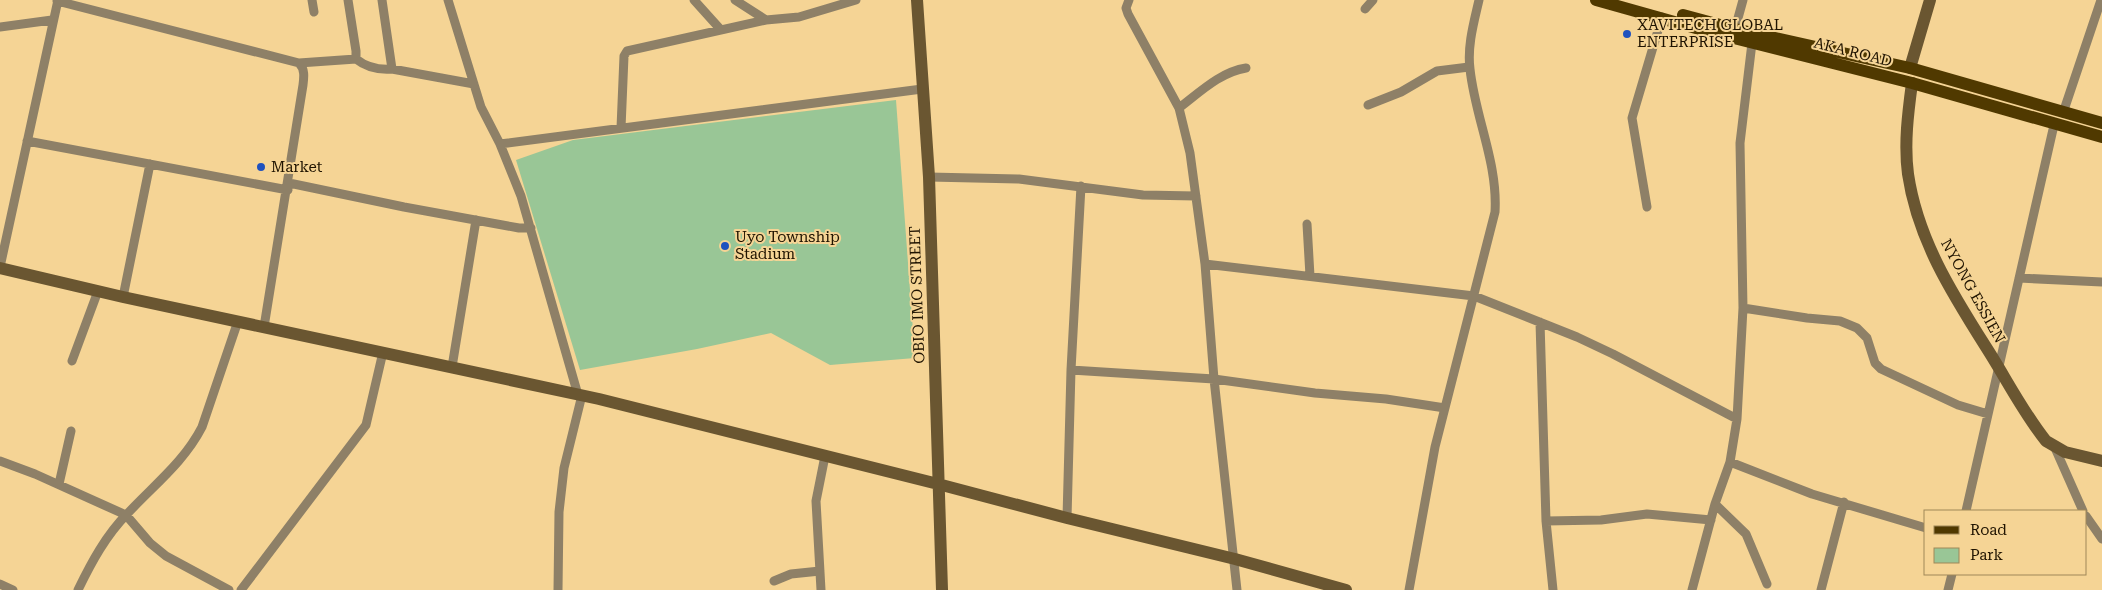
<svg xmlns="http://www.w3.org/2000/svg" width="2102" height="590" font-family="'Roboto Serif',serif">
<rect width="100%" height="100%" fill="#f5d495"/>
<path fill="#99c696" d="M 896,100 L 915,358 L 830,365 L 771,333 L 697,349 L 580,370 L 516,160 L 573,140 Z"/>
<g fill="none" stroke-linecap="round" stroke-linejoin="round">
<path stroke="#8e8067" stroke-width="9" d="M 312,0 L 314,12
M 348,0 L 356,51 L 356,59
M 382,0 L 392,69
M 448,0 L 481,107 L 500,144 L 521,196 L 578,395 L 582,395 L 564,468 L 559,512 L 558,590
M 694,0 L 721,30
M 735,0 L 766,20
M 1129,0 L 1126,8 L 1128,14 L 1179,108 L 1190,153 L 1205,264 L 1214,379 L 1237,590
M 57,1 L 299,63 C 305,69 304,77 303,85 L 264,327
M 1365,9 L 1373,0
M 0,27 L 52,20
M 1735,29 L 1743,0
M 299,63 L 356,59 C 366,67 379,70 392,69 L 474,84
M 1368,105 L 1401,92 L 1437,71 L 1469,67
M 1179,108 C 1199,93 1220,72 1246,68
M 2063,113 L 2101,0
M 621,128 L 624,56 L 627,51 L 766,20 L 799,17 L 856,0
M 27,141 L 288,190
M 500,144 L 922,89
M 929,177 L 1019,179 L 1143,195 L 1196,196
M 289,183 L 404,207 L 519,228 L 531,228
M 1647,207 L 1632,118 L 1662,17
M 1307,224 L 1310,276
M 1205,264 L 1474,296 L 1577,337 L 1613,354 L 1737,419
M 0,267 L 58,0
M 2019,278 L 2102,282
M 123,297 L 150,164
M 1743,308 L 1807,318 L 1840,321 L 1857,328 L 1867,338 L 1875,363 L 1881,369 L 1958,405 L 1988,414
M 1540,322 L 1546,521 L 1553,590
M 72,361 L 98,291
M 452,367 L 476,220
M 1071,370 L 1214,379 L 1315,393 L 1386,399 L 1445,408
M 2055,448 L 2083,511
M 0,461 L 35,474 L 126,515 L 150,543 L 166,556 L 229,590
M 1730,462 L 1812,494 L 1926,528
M 59,484 L 71,431
M 1715,504 L 1746,534 L 1767,584
M 1966,511 L 2054,125
M 2086,516 L 2102,539
M 1067,518 L 1071,370 L 1081,186
M 1546,521 L 1601,520 L 1647,514 L 1711,520
M 774,581 L 791,574 L 820,571
M 0,584 L 13,590
M 78,590 C 91,563 106,535 128,513 C 154,485 184,462 202,427 L 238,321
M 241,590 L 366,425 L 383,352
M 821,590 L 816,501 L 825,456
M 1409,590 L 1435,447 L 1495,212 C 1498,163 1475,117 1470,69 C 1467,46 1474,22 1479,0
M 1692,590 L 1715,504 L 1730,462 L 1737,419 L 1743,308 L 1740,143 L 1752,43
M 1821,590 L 1844,502
M 1948,590 L 1952,574"/>
<path stroke="#6a5631" stroke-width="12" d="M 917,0 L 929,177 L 942,590
M 1910,68 L 1930,0
M 1912,83 C 1908,113 1904,144 1908,174 C 1918,242 1955,298 1991,355 C 2009,384 2025,415 2046,441 L 2065,452 L 2102,461
M 0,268 L 123,297 L 599,399 L 938,484 L 1067,518 L 1235,559 L 1346,590"/>
<path stroke="#503900" stroke-width="12" d="M 1596,0 L 1710,32 L 1912,83 L 2102,137
M 1683,15 L 1735,29 L 1910,68 L 2102,123"/>
</g>
<g fill="#1f51be" stroke="#f5d495" stroke-width="2">
<circle cx="1627" cy="34" r="5"/>
<circle cx="261" cy="167" r="5"/>
<circle cx="725" cy="246" r="5"/>
</g>
<g text-anchor="middle" dominant-baseline="central" stroke-width="4" stroke-linejoin="round" paint-order="stroke">
<g font-size="15" fill="#1f1300" stroke="#f5d495" text-anchor="start">
<text x="1637" y="25">XAVITECH GLOBAL<tspan x="1637" dy="17">ENTERPRISE</tspan></text>
<text x="271" y="167">Market</text>
<text x="735" y="237">Uyo Township<tspan x="735" dy="17">Stadium</tspan></text>
</g>
<g font-size="15" fill="#1f1300" stroke="#f5d495">
<text transform="translate(1853 52) rotate(14)">AKA ROAD</text>
<text transform="translate(1973 291) rotate(61)">NYONG ESSIEN</text>
<text transform="translate(917 295) rotate(-92)">OBIO IMO STREET</text>
</g>
</g>
<rect x="1924" y="510" width="162" height="65" fill="#f5d495" stroke="#9f8759"/>
<rect x="1934" y="526" width="25" height="8" fill="#503900" stroke="#9f8759"/>
<text x="1970" y="535" font-size="15" fill="#1f1300">Road</text>
<rect x="1934" y="548" width="25" height="15" fill="#99c696" stroke="#9f8759"/>
<text x="1970" y="560" font-size="15" fill="#1f1300">Park</text>
</svg>
